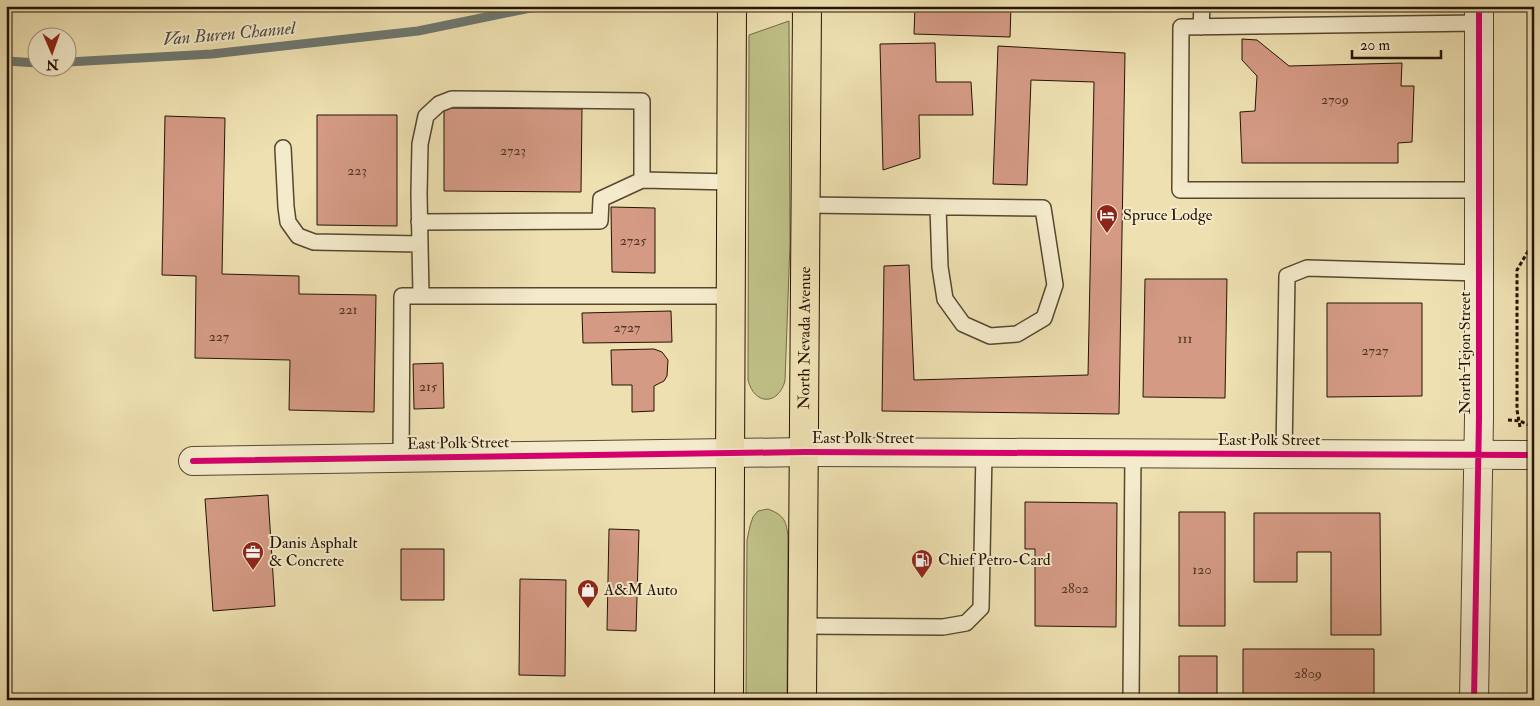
<svg xmlns="http://www.w3.org/2000/svg" width="1540" height="706" font-family="'IM FELL Double Pica',serif">
<rect width="100%" height="100%" fill="#eee0b1"/>
<filter id="stains"><feTurbulence type="fractalNoise" baseFrequency=".004" numOctaves="4"/><feColorMatrix values="0 0 0 0 .2 0 0 0 0 .09 0 0 0 0 .02 0 0 0 .5 -.17"/></filter>
<radialGradient id="worn" r=".72"><stop offset=".6" stop-color="#630" stop-opacity="0"/><stop offset="1" stop-color="#630" stop-opacity=".3"/></radialGradient>
<path fill="#bfc087" stroke="#726a46" d="M 789,21 L 790,243 L 785,381 C 778,406 754,405 748,380 L 749,35 Z
M 768,509 C 783,515 786,519 788,536 L 787,700 L 746,700 L 747,540 L 750,526 L 753,517 L 758,511 Z"/>
<g fill="none" stroke-linecap="round" stroke-linejoin="round">
<path stroke="#6e7870" stroke-width="9" d="M 6,61 L 38,63
M 68,62 L 212,54 L 418,31 L 540,6"/>
</g>
<path fill="#d49a84" stroke="#251404" d="M 915,6 L 1011,6 L 1010,37 L 914,34 Z
M 1155,6 L 1198,6 L 1198,9 L 1155,9 Z
M 1239,6 L 1312,6 L 1313,9 L 1239,10 Z
M 1322,6 L 1392,6 L 1392,8 L 1322,9 Z
M 1242,39 L 1257,40 L 1289,66 L 1402,63 L 1401,86 L 1414,86 L 1412,142 L 1398,143 L 1398,163 L 1242,163 L 1240,112 L 1255,111 L 1257,76 L 1242,60 Z
M 935,43 L 936,82 L 971,82 L 973,115 L 919,115 L 920,158 L 883,170 L 880,44 Z
M 998,46 L 1125,53 L 1119,414 L 882,411 L 884,266 L 909,265 L 914,380 L 1088,375 L 1094,82 L 1031,80 L 1027,185 L 993,184 Z
M 444,108 L 582,109 L 581,192 L 444,191 Z
M 317,115 L 397,115 L 397,226 L 317,225 Z
M 165,116 L 225,118 L 222,274 L 299,276 L 299,294 L 376,295 L 374,412 L 289,410 L 290,360 L 195,358 L 196,276 L 162,275 Z
M 611,207 L 655,208 L 655,273 L 612,272 Z
M 1145,279 L 1227,279 L 1225,398 L 1143,397 Z
M 1327,303 L 1422,303 L 1422,396 L 1327,397 Z
M 671,311 L 672,342 L 583,343 L 582,313 Z
M 654,349 L 662,352 L 668,360 L 667,376 L 664,381 L 654,386 L 654,411 L 632,412 L 632,385 L 612,385 L 611,350 Z
M 443,363 L 444,408 L 414,409 L 413,364 Z
M 268,495 L 275,606 L 213,611 L 205,499 Z
M 1025,502 L 1117,503 L 1116,627 L 1035,626 L 1035,549 L 1025,549 Z
M 1179,512 L 1225,512 L 1225,626 L 1179,626 Z
M 1254,513 L 1380,513 L 1381,635 L 1331,635 L 1331,552 L 1297,552 L 1297,582 L 1254,582 Z
M 609,529 L 639,530 L 636,631 L 607,630 Z
M 401,549 L 444,549 L 444,600 L 401,600 Z
M 520,579 L 566,580 L 565,676 L 519,675 Z
M 1243,649 L 1374,649 L 1374,697 L 1243,697 Z
M 1179,656 L 1217,656 L 1217,694 L 1179,694 Z
M 880,694 L 967,698 L 967,700 L 879,700 Z"/>
<g fill="none" stroke-linecap="round" stroke-linejoin="round">
<g stroke="#57472f" stroke-width="18">
<path id="service" d="M 1201,27 L 1202,6
M 283,148 L 286,207 L 288,222 L 298,236 L 314,242 L 420,244
M 1479,190 L 1180,190 L 1181,27 L 1479,23
M 806,205 L 1043,208 L 1055,285 L 1044,318 L 1017,334 L 990,336 L 963,324 L 945,299 L 940,267 L 938,207
M 419,222 L 600,221 L 601,199 L 642,180
M 421,295 L 419,194 L 420,144 L 426,116 L 439,104 L 452,99 L 642,101 L 642,180 L 732,182
M 1284,453 L 1287,276 L 1307,268 L 1479,273
M 401,458 L 402,296 L 731,296
M 803,626 L 943,627 L 966,623 L 981,608 L 984,452
M 1131,700 L 1133,453"/>
</g>
<g stroke="#57472f" stroke-width="30">
<path id="minor" d="M 193,461 L 805,452 L 1534,455
M 1474,700 L 1479,418 L 1479,6"/>
</g>
<g stroke="#251404" stroke-width="30">
<g id="primary">
<path d="M 729,700 L 732,6"/>
<path id="s1" d="M 802,700 L 807,6"/>
</g>
</g>
<path stroke="#251404" stroke-width="3" stroke-dasharray="4 2.5" stroke-linecap="butt" d="M 1508,420 L 1520,421 L 1529,425
M 1520,427 L 1517,410 L 1517,270 L 1534,241"/>
<use href="#service" stroke="#f4ebcc" stroke-width="15"/>
<use href="#minor" stroke="#f4ebcc" stroke-width="28"/>
<use href="#primary" stroke="#eee0b1" stroke-width="28"/>
<g stroke="#f4ebcc" stroke-width="9">
<path id="cycleway" d="M 193,461 L 805,452 L 1534,455
M 1474,700 L 1479,418 L 1479,6"/>
</g>
<use href="#cycleway" stroke="#d6006c" stroke-width="6"/>
</g>
<defs>
<g id="hotel-pin" transform="scale(1.125)"><path d="M0 17L-7.5 6A9.5 9.5 0 1 1 7.5 6Z" fill="#8f2418" stroke="#f4ebcc"/><path d="M-6-4.5h1.5V1H6V5H4.5V3h-9V5H-6ZM-4 0a1.8 1.8 0 1 1 3.6 0ZM.5 0V-2.5h3Q6-2.5 6 0Z" fill="#fff"/></g>
<g id="office-pin" transform="scale(1.125)"><path d="M0 17L-7.5 6A9.5 9.5 0 1 1 7.5 6Z" fill="#8f2418" stroke="#f4ebcc"/><path d="M-6-3h4V-5.5h4V-3h4V5H-6ZM-1-4.5V-3h2v-1.5ZM-6 0V1H6V0Z" fill="#fff"/></g>
<g id="fuel-pin" transform="scale(1.125)"><path d="M0 17L-7.5 6A9.5 9.5 0 1 1 7.5 6Z" fill="#8f2418" stroke="#f4ebcc"/><path d="M-5.5-6h7V0h2V4h1.3V-2.5L3-4.5l.8-.8L6-3V5H2.5V1h-1V6h-7ZM-4.2-4.7v3.2H.2V-4.7Z" fill="#fff"/></g>
<g id="shop-pin" transform="scale(1.125)"><path d="M0 17L-7.5 6A9.5 9.5 0 1 1 7.5 6Z" fill="#8f2418" stroke="#f4ebcc"/><path d="M-5-2.5h2.3a2.7 3.5 0 0 1 5.4 0H5L5.5 6h-11ZM-1.5-2.5h3a1.5 2.3 0 0 0-3 0Z" fill="#fff"/></g>
</defs>
<g fill-rule="evenodd">
<use href="#hotel-pin" x="1107" y="215"/>
<use href="#office-pin" x="253" y="552"/>
<use href="#fuel-pin" x="922" y="560"/>
<use href="#shop-pin" x="588" y="590"/>
</g>
<g text-anchor="middle" dominant-baseline="central" stroke-width="4" stroke-linejoin="round" paint-order="stroke">
<g font-size="14" fill="#513624">
<text x="1335" y="99">2709</text>
<text x="513" y="150">2723</text>
<text x="357" y="170">223</text>
<text x="633" y="240">2725</text>
<text x="348" y="309">221</text>
<text x="627" y="327">2727</text>
<text x="219" y="336">227</text>
<text x="1185" y="338">111</text>
<text x="1375" y="350">2727</text>
<text x="428" y="386">215</text>
<text x="1202" y="569">120</text>
<text x="1075" y="588">2802</text>
<text x="1308" y="673">2809</text>
</g>
<g font-size="16" fill="#251404" stroke="#f4ebcc" text-anchor="start">
<text x="1123" y="215">Spruce Lodge</text>
<text x="269" y="543">Danis Asphalt<tspan x="269" dy="18">&amp; Concrete</tspan></text>
<text x="938" y="560">Chief Petro-Card</text>
<text x="604" y="590">A&amp;M Auto</text>
</g>
<g font-size="16" fill="#251404" stroke="#f4ebcc">
<text stroke="none"><textPath href="#s1" startOffset="362">North Nevada Avenue</textPath></text>
<text transform="translate(1465 353) rotate(-90)">North Tejon Street</text>
<text x="863" y="438">East Polk Street</text>
<text x="1269" y="440">East Polk Street</text>
<text transform="translate(458 443) rotate(-1)">East Polk Street</text>
</g>
<g font-size="18" font-style="italic" fill="#504e43" stroke="#f4ebcc">
<text transform="translate(229 34) rotate(-5)">Van Buren Channel</text>
</g>
</g>
<rect width="1540" height="706" fill="none" stroke="#eee0b1" stroke-width="25"/>
<rect x="8" y="8" width="1525" height="691" fill="none" stroke="#251404" stroke-width="2.5"/>
<rect x="12" y="12" width="1515" height="681" fill="none" stroke="#251404"/>
<g transform="translate(52 52) rotate(178)"><circle r="24" fill="#f4ebcc" stroke="#a1957c"/>
<path d="M0-4L9 19L0 12L-9 19Z" fill="#8f2418"/>
<text y="-8" font-size="14" font-weight="bold" text-anchor="middle" fill="#251404">N</text>
</g>
<path d="M1352 50v8h89v-8" fill="none" stroke="#251404" stroke-width="2.5"/>
<text x="1360" y="50" font-size="15" fill="#251404" stroke="#f4ebcc" stroke-width="4" paint-order="stroke">20 m</text>
<rect width="100%" height="100%" filter="url(#stains)"/>
<rect width="100%" height="100%" fill="url(#worn)"/>
</svg>
